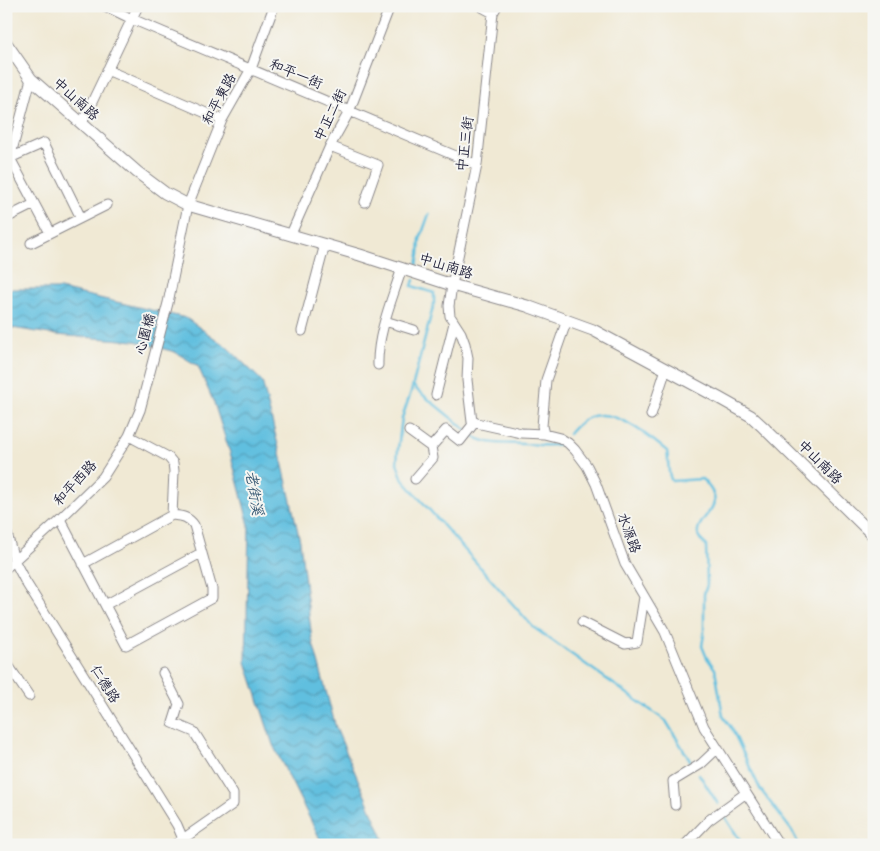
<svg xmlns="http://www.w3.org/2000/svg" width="880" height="851" font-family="'Balsamiq Sans','LXGW WenKai TC',sans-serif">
<defs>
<pattern id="water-waves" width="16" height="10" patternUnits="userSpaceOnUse" patternTransform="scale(1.25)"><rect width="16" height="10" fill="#61bfdf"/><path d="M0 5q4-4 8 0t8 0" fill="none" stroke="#509bb6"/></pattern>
</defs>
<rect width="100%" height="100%" fill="#f6f6f2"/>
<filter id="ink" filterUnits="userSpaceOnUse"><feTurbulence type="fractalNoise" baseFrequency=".02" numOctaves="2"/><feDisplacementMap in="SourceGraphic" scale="10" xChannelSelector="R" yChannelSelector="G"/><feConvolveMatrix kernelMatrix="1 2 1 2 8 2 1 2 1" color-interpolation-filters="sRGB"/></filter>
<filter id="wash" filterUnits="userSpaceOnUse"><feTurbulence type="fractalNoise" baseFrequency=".0096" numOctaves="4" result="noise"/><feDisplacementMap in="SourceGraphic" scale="20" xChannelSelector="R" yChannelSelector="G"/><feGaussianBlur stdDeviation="1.12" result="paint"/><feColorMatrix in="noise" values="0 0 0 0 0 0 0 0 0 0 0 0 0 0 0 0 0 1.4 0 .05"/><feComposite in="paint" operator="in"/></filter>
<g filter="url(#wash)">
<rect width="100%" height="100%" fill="#f0e9d4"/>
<path fill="url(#water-waves)" stroke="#42708d" d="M 6,289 L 60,289 L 186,318 L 227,347 L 262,381 L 281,457 L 300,541 L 312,639 L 336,728 L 386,845 L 323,845 L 273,745 L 246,662 L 249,525 L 231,456 L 214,403 L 198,366 L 175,352 L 135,341 L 56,335 L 6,327 Z"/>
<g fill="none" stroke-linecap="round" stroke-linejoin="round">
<path stroke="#61bfdf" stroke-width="2.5" d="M 417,265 L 419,255 L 420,239 L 429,214
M 414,280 L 412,286 L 434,293 L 434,303 L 411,392 L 402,418 L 398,449 L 397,463 L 403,480 L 533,627 L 666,721 L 691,762
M 413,385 L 417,390 L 466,430
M 470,434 C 485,446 506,443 525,444 C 537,444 548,447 561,444
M 569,434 C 575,427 581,420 590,417 C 615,407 648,436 667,451 C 669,460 667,474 672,481 L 702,479 C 707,484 712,489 714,496 C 719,513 682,527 706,545 L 707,585 L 704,594 L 704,634 L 702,646 L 707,658 L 715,669 L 723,716 L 732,729 L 760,789 L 792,831 L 799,845
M 699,774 L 718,804
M 725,817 L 743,845"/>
</g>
</g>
<g filter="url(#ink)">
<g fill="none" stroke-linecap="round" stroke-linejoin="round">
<g stroke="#898688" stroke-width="11">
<path id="minor" d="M 105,6 L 132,19 L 477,165
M 480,6 L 493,13
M 497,6 L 493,13 L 477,165 L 452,285 L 449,306 L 450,316 L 461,333 L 465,344 L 468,358 L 467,380 L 472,422 L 521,433 L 544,434 L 560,438 L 568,443 L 575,450 L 587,466 L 596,484 L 625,564 L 665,632 L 704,727 L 779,845
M 107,70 L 222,120
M 82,123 L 138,6
M 330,146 L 378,165 L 365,202
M 6,160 L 10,158 L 31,79
M 6,218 L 34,204
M 50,233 L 10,158 L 44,143 L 81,218
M 291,234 L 330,146 L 349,112 L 390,6
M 31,243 L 107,205
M 385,321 L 414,330
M 302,331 L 325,244
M 378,365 C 377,334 393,297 402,268
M 436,395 L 454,323
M 651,415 L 666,369
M 409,431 L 431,447
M 544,434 L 542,426 L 546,380 L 567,320
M 129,436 L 168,457 L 173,463 L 174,471 L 172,515
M 415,479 L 433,458 L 431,447 L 446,430 L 460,441 L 475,422
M 60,519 L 126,645 L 212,598 L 212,589 L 194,525 C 188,516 181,516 172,515
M 6,530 L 14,560 L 25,581 L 177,825 L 183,839 L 174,845
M 83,564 L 172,515
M 6,568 L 60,519 L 103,477 L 129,436 L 140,410 L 168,303 L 188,205 L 222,120 L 251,69 L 274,6
M 105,605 L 201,553
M 582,622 L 625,644 L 637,642 L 644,597
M 6,662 L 29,696
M 163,673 L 179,704 L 173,723 L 194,732 L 233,794 L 233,804 L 183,839
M 675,805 L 673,781 L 701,764 L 718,748
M 685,845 L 709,820 L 746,793"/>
</g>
<g stroke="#898688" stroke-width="13">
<path id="major" d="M 6,43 L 31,79 L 137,172 L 165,193 L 188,205 L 360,255 L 452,285 L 527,306 L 593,330 L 719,398 L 751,416 L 763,427 L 874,536"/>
</g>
<use href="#minor" stroke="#fff" stroke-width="9"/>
<use href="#major" stroke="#fff" stroke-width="11"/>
</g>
</g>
<g text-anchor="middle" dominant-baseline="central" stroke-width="4" stroke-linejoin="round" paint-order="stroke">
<g font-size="14" fill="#22223b" stroke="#f6f6f2">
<text transform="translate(296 74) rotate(23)">和平一街</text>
<text transform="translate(76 99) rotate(42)">中山南路</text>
<text transform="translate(219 99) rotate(-62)">和平東路</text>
<text transform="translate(330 115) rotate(-64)">中正二街</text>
<text transform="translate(465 144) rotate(-83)">中正三街</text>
<text transform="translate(446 266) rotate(17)">中山南路</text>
<text transform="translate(145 334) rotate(-75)">心園橋</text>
<text transform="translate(820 462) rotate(45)">中山南路</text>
<text transform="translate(75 483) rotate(-47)">和平西路</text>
<text transform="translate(629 533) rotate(70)">水源路</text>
<text transform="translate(105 684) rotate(58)">仁德路</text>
</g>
<g font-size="15" font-style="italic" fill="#385974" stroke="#f6f6f2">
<text transform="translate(254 493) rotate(80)">老街溪</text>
</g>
</g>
<rect width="880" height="851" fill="none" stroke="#f6f6f2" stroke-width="25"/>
</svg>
